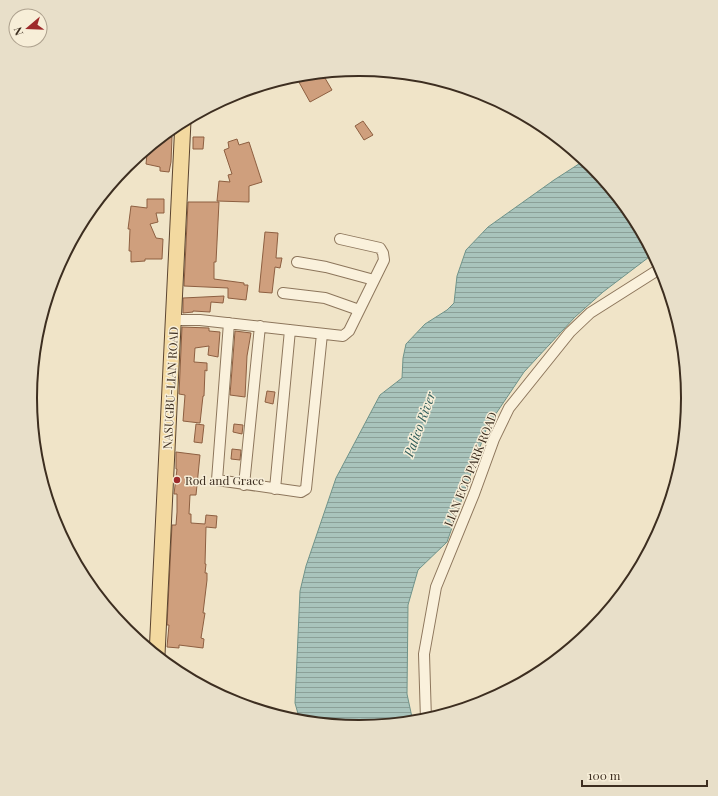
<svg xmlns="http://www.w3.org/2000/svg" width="718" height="796" font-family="'Playfair Display',serif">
<defs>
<pattern id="water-rules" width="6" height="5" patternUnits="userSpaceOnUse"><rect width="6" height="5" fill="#a9c4bc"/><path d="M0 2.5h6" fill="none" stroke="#8ba098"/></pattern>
</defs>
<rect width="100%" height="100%" fill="#f0e4c8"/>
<path fill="url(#water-rules)" stroke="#6f938a" d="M 585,160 L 592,166 L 633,215 L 653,254 L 603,292 L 575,317 L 524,372 L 487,427 L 447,542 L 418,570 L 408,605 L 407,694 L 413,722 L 359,727 L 300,721 L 295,703 L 300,591 L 306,566 L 336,478 L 380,395 L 402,378 L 403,358 L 406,344 L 425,324 L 447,310 L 454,303 L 457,276 L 466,250 L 488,227 L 554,180 Z"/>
<path fill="#cf9f7d" stroke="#8d5f41" d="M 322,73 L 332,90 L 310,102 L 295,75 Z
M 363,121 L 373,135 L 364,140 L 355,126 Z
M 172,137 L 171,162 L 169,172 L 160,171 L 160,167 L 146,164 L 147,154 L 150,154 L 150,146 L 157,140 Z
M 193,137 L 204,137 L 203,149 L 193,149 Z
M 237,139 L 239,145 L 249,142 L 262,182 L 249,186 L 249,202 L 217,201 L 219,181 L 230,182 L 228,175 L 232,174 L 224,150 L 229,148 L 228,142 Z
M 147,199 L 164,199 L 164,213 L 156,213 L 158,222 L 150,224 L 156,238 L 163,239 L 162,259 L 145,259 L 145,261 L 131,262 L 131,251 L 129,251 L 130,229 L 128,229 L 131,206 L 147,208 Z
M 188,202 L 219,202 L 216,262 L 214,262 L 214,279 L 244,283 L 244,285 L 248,285 L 246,300 L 228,298 L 228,288 L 184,286 Z
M 265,232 L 278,233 L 276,258 L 282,258 L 280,268 L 275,267 L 272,293 L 259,292 Z
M 224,296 L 223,303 L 211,302 L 210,312 L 193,311 L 193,312 L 183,313 L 183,298 Z
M 182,327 L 209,328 L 209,331 L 220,332 L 218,357 L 208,355 L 209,346 L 195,348 L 194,362 L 207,363 L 207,371 L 205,370 L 204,396 L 203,396 L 200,423 L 183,421 L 185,395 L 179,394 Z
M 235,331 L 251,333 L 247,356 L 245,397 L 230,395 Z
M 267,391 L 275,392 L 273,404 L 265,402 Z
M 196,424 L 204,425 L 202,443 L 194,442 Z
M 234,424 L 243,425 L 242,434 L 233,432 Z
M 232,449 L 241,450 L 240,460 L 231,459 Z
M 176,452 L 200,455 L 196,495 L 190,495 L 189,514 L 191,514 L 191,523 L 205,524 L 206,515 L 217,516 L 216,528 L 206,527 L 205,564 L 206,564 L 205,573 L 207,573 L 207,580 L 203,613 L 205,613 L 201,638 L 204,639 L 203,648 L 179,645 L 179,648 L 167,647 L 169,625 L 167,625 L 172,525 L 176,525 L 177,512 L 177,494 L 174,494 L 177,469 L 176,469 Z"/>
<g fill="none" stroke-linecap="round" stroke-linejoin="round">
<g stroke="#8d765c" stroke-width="12">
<path id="minor" d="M 297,262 L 326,267 L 374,280
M 283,293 L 325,298 L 359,310
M 173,320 L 200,320 L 343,336 L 349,331 L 384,260 L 383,253 L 380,248 L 340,239
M 229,323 L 217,480 L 301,492 L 306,489 L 322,334
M 244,485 L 260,326
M 275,489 L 290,330
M 426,720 L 424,654 L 436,587 L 474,494 L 494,439 L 509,408 L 570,332 L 590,313 L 661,268"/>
</g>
<g stroke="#5b4430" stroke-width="17">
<path id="primary" d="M 157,655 L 183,121"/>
</g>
<use href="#minor" stroke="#faf1dc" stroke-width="10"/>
<use href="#primary" stroke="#f3d9a0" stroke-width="15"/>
</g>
<circle fill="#9e2a2b" stroke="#f7eed8" stroke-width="1.5" cx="177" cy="480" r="4"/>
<g text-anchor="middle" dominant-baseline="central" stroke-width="3" stroke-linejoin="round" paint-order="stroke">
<g font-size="12" fill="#3d2e20" stroke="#f7eed8">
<text transform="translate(170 388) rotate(-87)">NASUGBU-LIAN ROAD</text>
<text transform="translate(470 469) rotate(-68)">LIAN ECO PARK ROAD</text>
</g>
<g font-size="12" fill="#3d2e20" stroke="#f7eed8" text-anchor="start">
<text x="185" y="480">Rod and Grace</text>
</g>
<g font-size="13" font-style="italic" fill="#2f5d5a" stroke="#f7eed8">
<text transform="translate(419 424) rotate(-70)">Palico River</text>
</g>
</g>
<path d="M0 0H718V796H0ZM37 398a322 322 0 1 1 644 0a322 322 0 1 1-644 0Z" fill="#e8dfc9" fill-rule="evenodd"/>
<path fill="none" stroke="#3d2e20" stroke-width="2" d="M37 398a322 322 0 1 1 644 0a322 322 0 1 1-644 0Z"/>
<g transform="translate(28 28) rotate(251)"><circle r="19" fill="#f7eed8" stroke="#ada18e"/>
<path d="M0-3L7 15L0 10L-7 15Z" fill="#9e2a2b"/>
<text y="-6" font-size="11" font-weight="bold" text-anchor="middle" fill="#3d2e20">N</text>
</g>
<path d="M582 780v6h125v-6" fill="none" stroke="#3d2e20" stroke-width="2"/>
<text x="588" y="780" font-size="12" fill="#3d2e20" stroke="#f7eed8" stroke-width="3" paint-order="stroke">100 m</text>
</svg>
